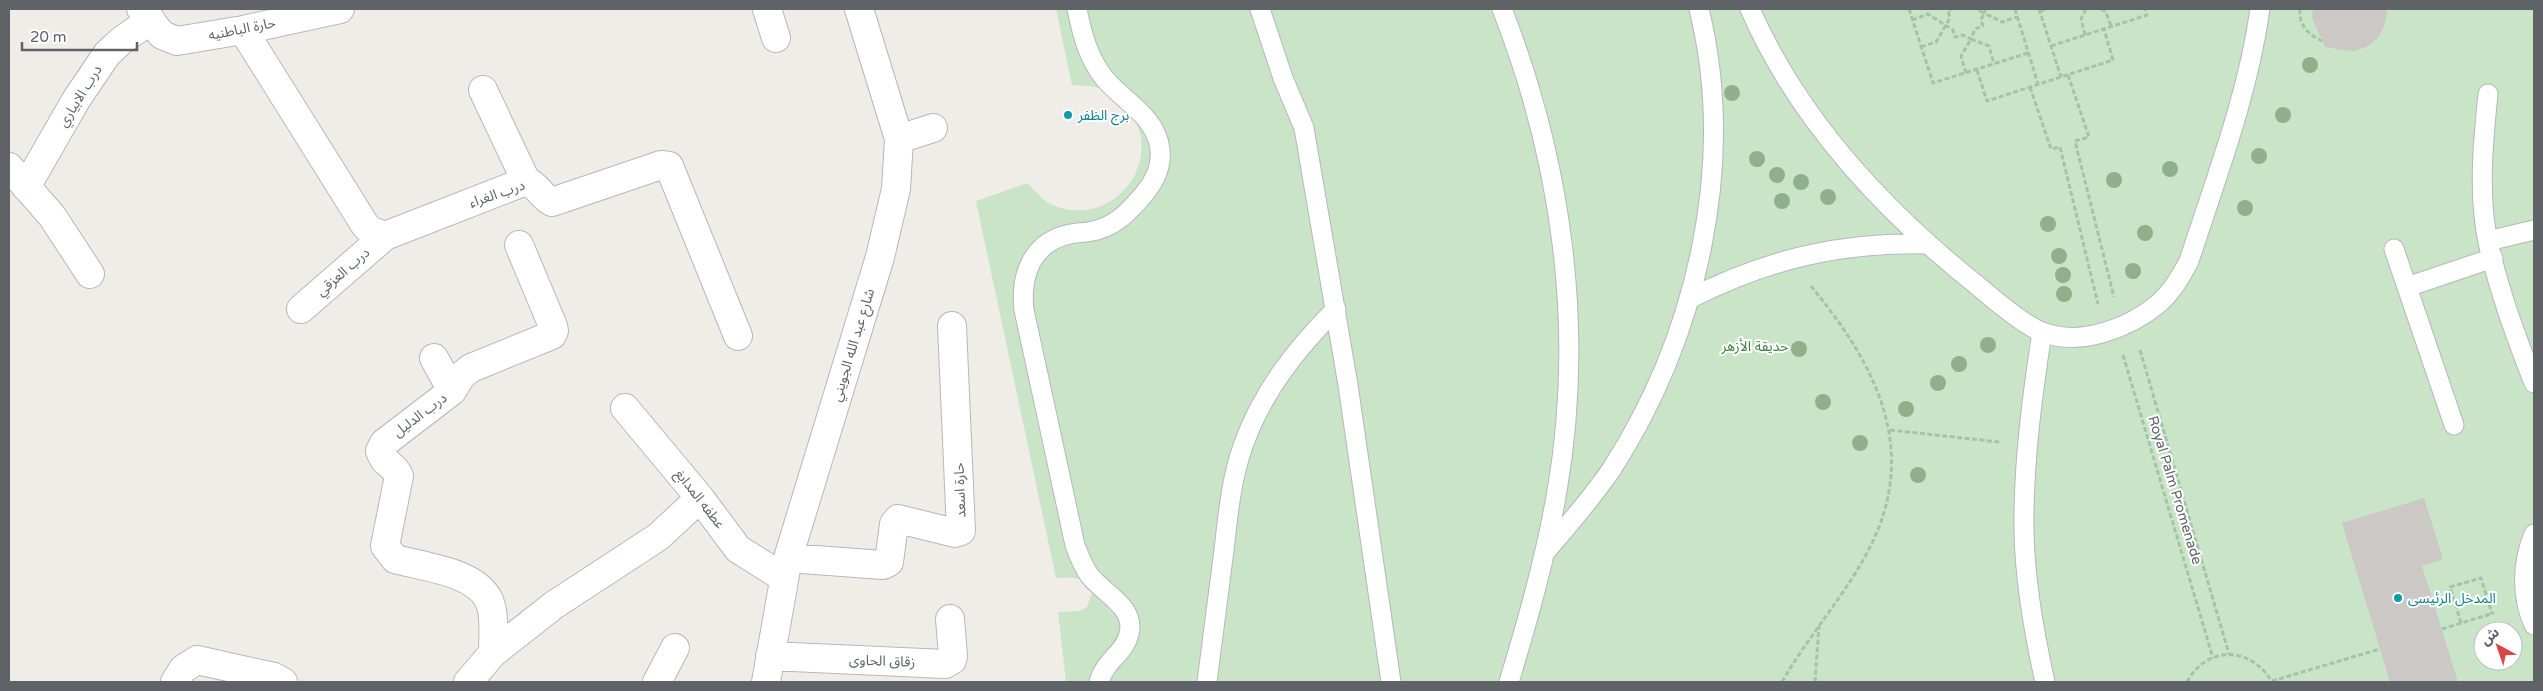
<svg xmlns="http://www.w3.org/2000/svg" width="2543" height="691" font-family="'Varela Round','Noto Sans Arabic',sans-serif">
<rect width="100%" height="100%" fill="#f0ede8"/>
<path fill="#cae4c8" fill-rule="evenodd" d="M 1056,9 L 2534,9 L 2534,682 L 1066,682 L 1058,612 L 1080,611 L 1087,607 L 1092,593 C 1086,575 1072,578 1056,578 L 976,201 L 1027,183 C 1033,189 1040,197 1047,202 C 1106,235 1169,165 1129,110 C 1122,101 1111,91 1099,88 C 1091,85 1080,86 1072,85 ZM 2483,631 L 2513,631 L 2513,661 L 2483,661 Z"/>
<path fill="#cbc8c5" d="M 2313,9 L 2386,9 L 2387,14 L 2384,26 L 2378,38 L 2368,46 L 2355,51 L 2342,50 L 2325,47 L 2312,18 Z
M 2424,498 L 2443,559 L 2422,566 L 2458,682 L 2390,682 L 2342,523 Z"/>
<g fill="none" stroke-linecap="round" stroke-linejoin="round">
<g stroke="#b5b8bb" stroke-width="21">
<path id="service" d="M 1077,9 C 1082,34 1088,58 1105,79 C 1124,102 1156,116 1160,149 C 1162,166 1155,181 1144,194 C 1131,209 1119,223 1100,229 C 1090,233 1080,232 1070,234 C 1032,242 1020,275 1024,310 L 1075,545 C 1079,556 1083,567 1090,576 C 1104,594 1136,607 1129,634 C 1125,653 1105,660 1099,682
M 1260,9 L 1283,78 L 1304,128 L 1348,385 L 1391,682
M 1502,9 C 1562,162 1585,329 1557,491 C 1546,556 1528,619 1509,682
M 1750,9 C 1798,119 1885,212 1978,286 C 1992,298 2026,326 2042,332 C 2080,347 2129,328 2158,304 C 2172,292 2181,276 2189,261 C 2216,178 2248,95 2260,9
M 2488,94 C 2483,142 2478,194 2488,242 C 2499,291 2516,337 2534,383
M 2488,241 L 2534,230
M 2394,249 L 2454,425
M 2407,287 L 2493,258
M 1689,299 C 1768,259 1840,242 1928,244
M 2042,332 C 2032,398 2023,465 2024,532 C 2025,582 2034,633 2045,682
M 2534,534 C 2522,562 2521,597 2534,625
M 1547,550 C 1569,524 1592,498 1611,470 C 1697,337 1737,164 1699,9
M 1207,682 C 1213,638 1218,594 1224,550 C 1228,515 1231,480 1243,446 C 1262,392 1296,349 1336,309"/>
</g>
<g stroke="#b5b8bb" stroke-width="30">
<path id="minor" d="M 141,9 L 162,35 L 177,41 L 243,30 L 340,9
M 767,9 L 776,38
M 243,30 L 365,225 L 371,231 L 385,236 L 526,181 C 538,185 541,197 552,202 L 661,165 L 669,166 L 738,336
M 483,90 L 526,181
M 899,139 L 933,128
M 9,167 L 52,216 L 90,274
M 26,187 L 76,100 L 107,54 L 122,40 L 151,20
M 301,309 L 385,236
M 434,358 L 452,391
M 625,408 L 700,498 L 738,549 L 784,578
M 788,558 L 883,565 L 889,562 L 894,524 L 898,519 L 955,533 L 961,531 L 952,326
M 493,653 L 554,605 L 658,537 L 700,498
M 770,656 L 945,664 L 952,660 L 953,656 L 950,619
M 175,682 L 183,669 L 197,660 L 274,677 L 283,682
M 468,682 L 493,653 C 493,638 495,620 491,606 C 482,572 424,567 395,559 L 385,546 L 399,476 C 394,464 384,465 380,451 L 384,443 L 452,391 L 461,376 L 471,368 L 552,335 L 554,331 L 553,326 L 519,245
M 657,682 L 675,648
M 766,682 L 788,558 L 880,257 L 896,189 L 899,139 L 859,9"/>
</g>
<path stroke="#a1c5a8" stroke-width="3" stroke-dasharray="5 2.5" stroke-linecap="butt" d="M 1909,9 L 1933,83 L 2028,53
M 1986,9 L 1984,13 L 2002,22 L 2017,17
M 2015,9 L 2038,84
M 2039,9 L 2061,77
M 2101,9 L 2106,12 L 2111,26
M 2300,9 C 2298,25 2309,35 2322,41
M 2040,11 L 2048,9
M 1912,20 L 1928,14 L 1953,30 L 1955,37 L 1963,35 L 1971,39 L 1975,29 L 1983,26 L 1981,20 L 1984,13 L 1976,9
M 2085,35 L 2081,19 L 2086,9
M 2051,46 L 2147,15 L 2145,9
M 1921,47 L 1936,42 L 1950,18 L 1948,10 L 1952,9
M 1977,70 L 1987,101 L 2113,60 L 2104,29
M 1966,73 L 1961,56 L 1971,39 L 1989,46 L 1994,64
M 2068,75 L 2089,137 L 2075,141 L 2114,297
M 2030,87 L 2051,149 L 2060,147 L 2098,304
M 2140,350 L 2229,654
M 2123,355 L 2213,658
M 1890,430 L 1999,442
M 2461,623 L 2450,587 L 2481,578 L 2492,614
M 2442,629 L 2494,613
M 2272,681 L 2380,649
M 1782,682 C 1808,636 1845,596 1869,549 C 1921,449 1875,364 1811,286
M 1815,682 L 1819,626
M 2187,682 C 2207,645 2251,646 2272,682"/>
<use href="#service" stroke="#fff" stroke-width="19"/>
<use href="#minor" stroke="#fff" stroke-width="28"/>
</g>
<g fill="#8fb08a">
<circle cx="2310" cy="65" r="8"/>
<circle cx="1732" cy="93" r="8"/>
<circle cx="2283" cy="115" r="8"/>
<circle cx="2259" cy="156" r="8"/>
<circle cx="1757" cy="159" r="8"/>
<circle cx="2170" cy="169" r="8"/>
<circle cx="1777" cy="175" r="8"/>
<circle cx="2114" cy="180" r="8"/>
<circle cx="1801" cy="182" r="8"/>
<circle cx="1828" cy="197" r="8"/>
<circle cx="1782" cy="201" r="8"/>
<circle cx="2245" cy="208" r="8"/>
<circle cx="2048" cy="224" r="8"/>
<circle cx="2145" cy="233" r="8"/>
<circle cx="2059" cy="256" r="8"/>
<circle cx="2133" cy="271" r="8"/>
<circle cx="2063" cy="275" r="8"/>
<circle cx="2064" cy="294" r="8"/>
<circle cx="1988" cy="345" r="8"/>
<circle cx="1799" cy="349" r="8"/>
<circle cx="1959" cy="364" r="8"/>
<circle cx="1938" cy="383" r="8"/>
<circle cx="1823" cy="402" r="8"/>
<circle cx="1906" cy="409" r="8"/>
<circle cx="1860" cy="443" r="8"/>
<circle cx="1918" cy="475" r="8"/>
</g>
<g fill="#0f9aa8" stroke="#fff" stroke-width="2">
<circle cx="1068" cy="115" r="5"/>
<circle cx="2398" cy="598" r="5"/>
</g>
<g text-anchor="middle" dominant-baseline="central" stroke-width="4" stroke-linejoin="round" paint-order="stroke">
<g font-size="14" fill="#5f6367" stroke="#fff">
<text transform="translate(242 29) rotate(-11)">حارة الباطنيه</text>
<text transform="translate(80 96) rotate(-58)">درب الابياري</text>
<text transform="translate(497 194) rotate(-19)">درب الغراء</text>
<text transform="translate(343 272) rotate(-41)">درب العزقي</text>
<text transform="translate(853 345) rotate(-73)">شارع عبد الله الجويني</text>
<text transform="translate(420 415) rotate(-37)">درب الدليل</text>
<text transform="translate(960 490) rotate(-92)">حارة اسعد</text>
<text transform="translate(2175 490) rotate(73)">Royal Palm Promenade</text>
<text transform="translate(700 499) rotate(52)">عطفه المدابغ</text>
<text transform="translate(882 661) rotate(2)">زقاق الحاوى</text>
</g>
<g font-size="14" fill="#0d838f" stroke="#fff" text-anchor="start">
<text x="1078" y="115">برج الظفر</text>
<text x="2408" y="598">المدخل الرئيسى</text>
</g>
<g font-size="14" fill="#407f3e" stroke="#fff">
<text x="1755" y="346">حديقة الأزهر</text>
</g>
</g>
<rect width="2543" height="691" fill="none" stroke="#5f6367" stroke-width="20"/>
<g transform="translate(2498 646) rotate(320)"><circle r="24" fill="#ffffff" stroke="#bfc1c2"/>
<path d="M0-4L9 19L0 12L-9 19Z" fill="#d84647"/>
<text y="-8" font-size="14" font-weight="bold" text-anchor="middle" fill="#5f6367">ش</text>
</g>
<path d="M22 42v8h115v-8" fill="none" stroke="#5f6367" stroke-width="2.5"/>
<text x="30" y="42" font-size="15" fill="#5f6367" stroke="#ffffff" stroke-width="4" paint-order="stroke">20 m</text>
</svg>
